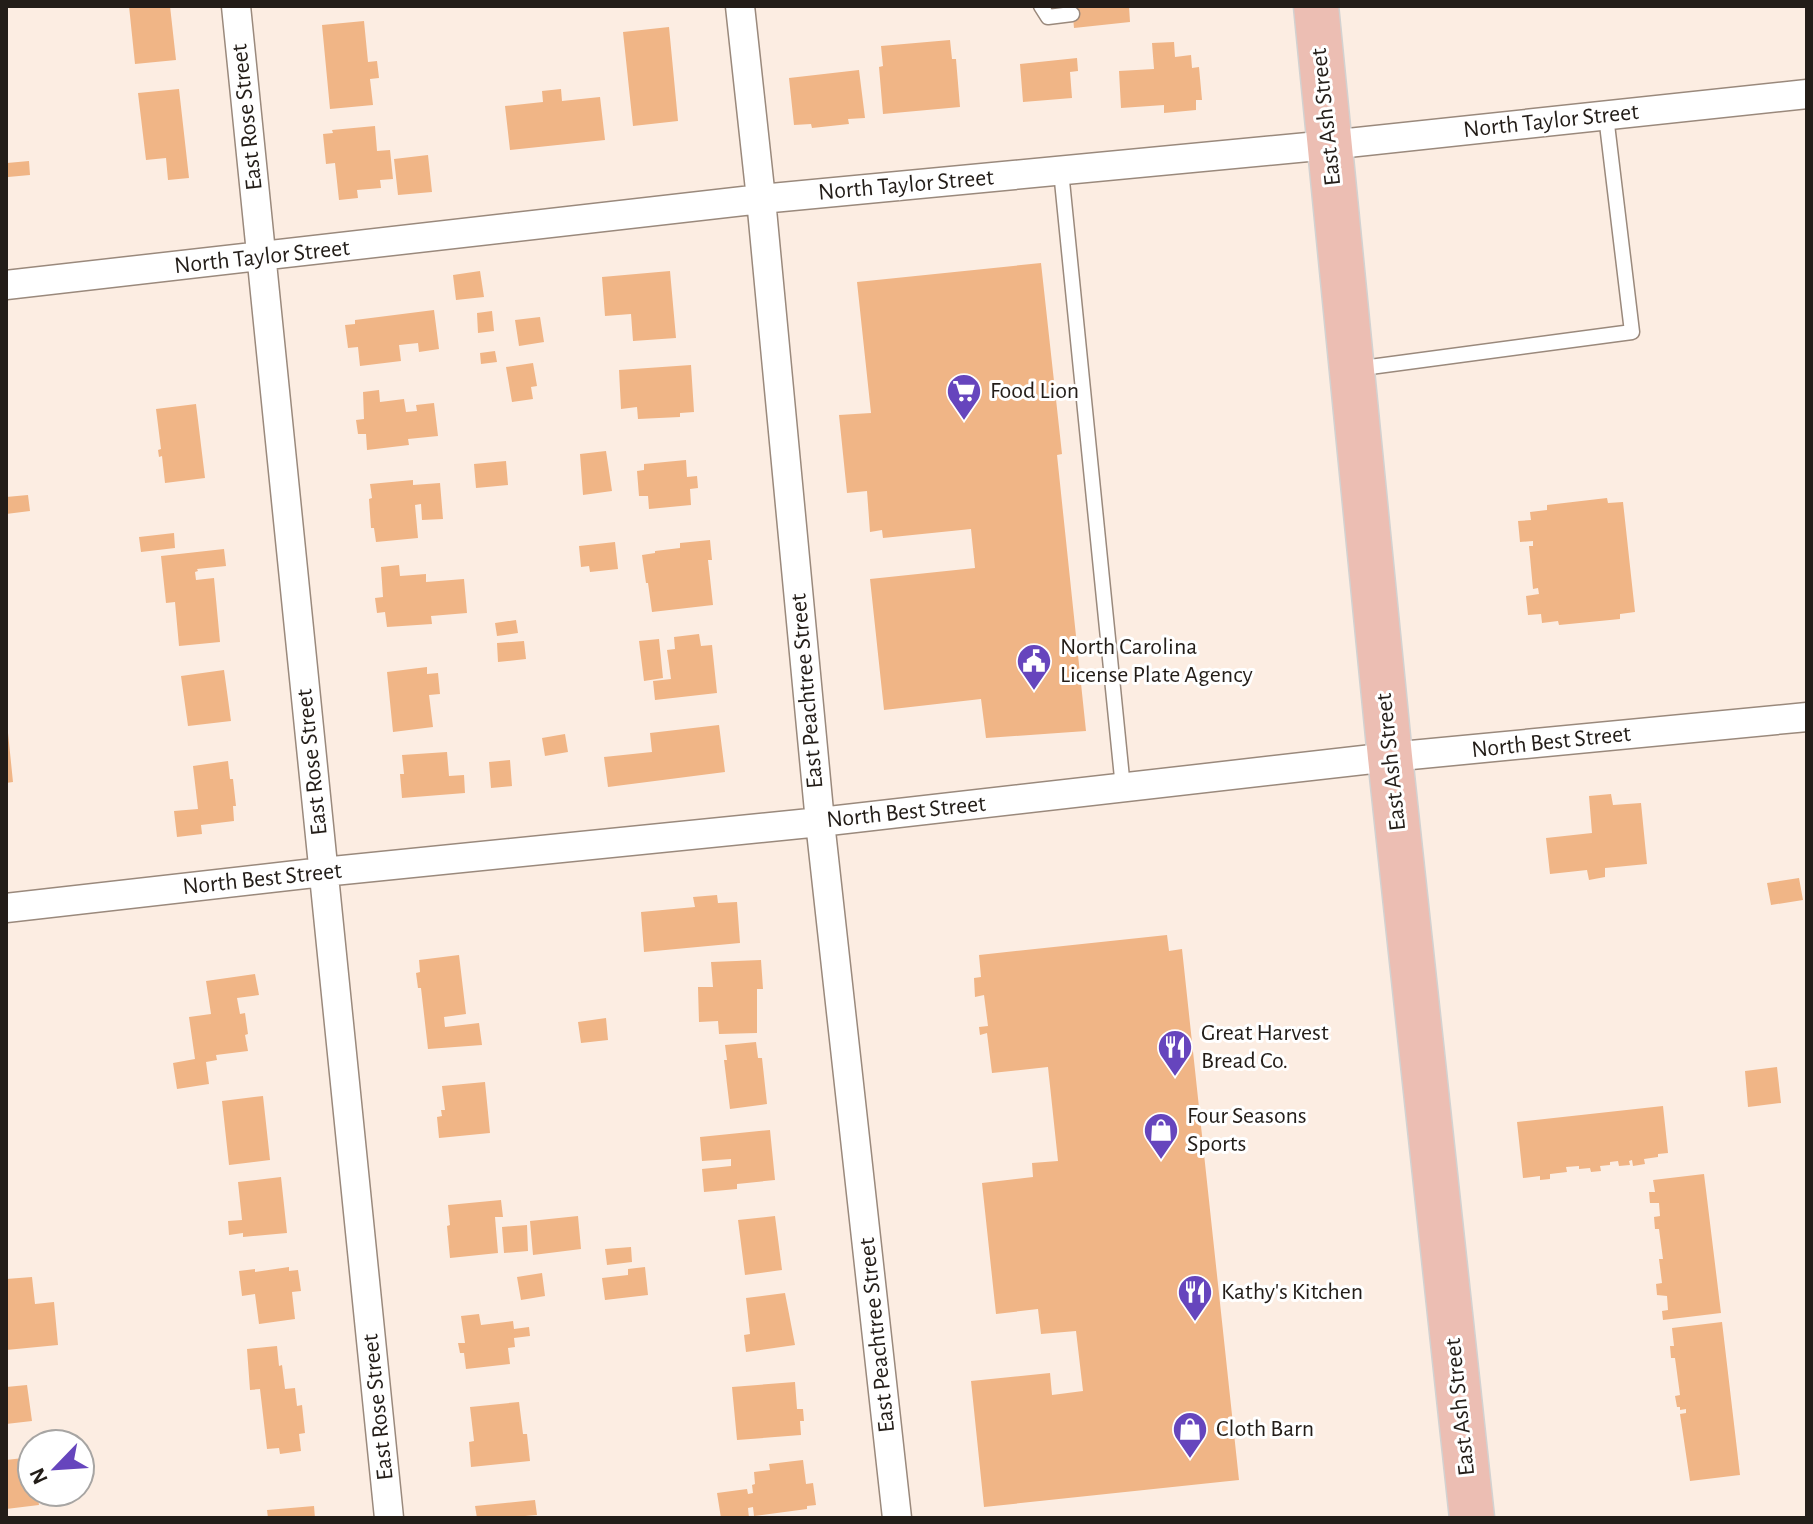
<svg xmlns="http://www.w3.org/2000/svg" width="1813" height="1524" font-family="'Alegreya Sans',sans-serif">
<rect width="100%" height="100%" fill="#fcede2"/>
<path fill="#f0b586" d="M 129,6 L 170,6 L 176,60 L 135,64 Z
M 1072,6 L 1129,6 L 1130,22 L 1074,28 Z
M 364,21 L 368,62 L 377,61 L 379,78 L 370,79 L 373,105 L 330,109 L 322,25 Z
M 669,27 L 678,121 L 633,126 L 623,32 Z
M 950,40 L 952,59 L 956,59 L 960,107 L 883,114 L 879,67 L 883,66 L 881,46 Z
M 1174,42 L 1175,57 L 1191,55 L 1192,68 L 1199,67 L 1202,100 L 1196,100 L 1196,110 L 1164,113 L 1164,105 L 1121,108 L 1119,71 L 1154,69 L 1152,43 Z
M 1077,58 L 1078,71 L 1070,72 L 1072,98 L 1023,102 L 1020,64 Z
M 859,70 L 865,118 L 848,119 L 849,124 L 812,128 L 811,124 L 794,125 L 789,78 Z
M 179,89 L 189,178 L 168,180 L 166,158 L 146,160 L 138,93 Z
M 561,89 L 562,101 L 600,97 L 605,140 L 510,150 L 505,106 L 543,102 L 542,91 Z
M 375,126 L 377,151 L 390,150 L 393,179 L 380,180 L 381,188 L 357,190 L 358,198 L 339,200 L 335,163 L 326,164 L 323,134 L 333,133 L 332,130 Z
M 428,155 L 432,192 L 398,195 L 394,159 Z
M 29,161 L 30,175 L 8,177 L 7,163 Z
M 1041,263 L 1062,454 L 1057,455 L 1086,731 L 986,738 L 981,699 L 884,710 L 870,579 L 975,568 L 971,529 L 883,538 L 882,530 L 870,532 L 867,491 L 847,493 L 839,415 L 871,413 L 857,282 Z
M 480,271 L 484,297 L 456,300 L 453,275 Z
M 670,271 L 676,338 L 633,341 L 631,314 L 605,316 L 602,277 Z
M 434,310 L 439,349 L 419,352 L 418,343 L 399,345 L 401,361 L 360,366 L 358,347 L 348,348 L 345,325 L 355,324 L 355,320 Z
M 492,311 L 494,331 L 478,333 L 477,313 Z
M 540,317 L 544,342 L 519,346 L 515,320 Z
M 495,351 L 497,362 L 481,364 L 480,353 Z
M 533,363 L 537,386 L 531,387 L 533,399 L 512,402 L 506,367 Z
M 691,365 L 694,412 L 680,413 L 680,417 L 638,419 L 637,407 L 621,409 L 619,370 Z
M 379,390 L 380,402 L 404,399 L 406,412 L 417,411 L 416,405 L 434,403 L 438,436 L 408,439 L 409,445 L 367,450 L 366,434 L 358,434 L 356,420 L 364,419 L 363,392 Z
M 196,404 L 205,478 L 165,483 L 162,456 L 159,457 L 158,450 L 161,449 L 156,409 Z
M 606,451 L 612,491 L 583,495 L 580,454 Z
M 686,460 L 687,477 L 697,476 L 698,488 L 690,489 L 691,505 L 649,509 L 648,496 L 639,496 L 637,471 L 644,470 L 644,464 Z
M 506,461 L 508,485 L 476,488 L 474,464 Z
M 413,480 L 413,485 L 440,483 L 443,519 L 422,520 L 421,504 L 415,505 L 418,538 L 376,542 L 374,528 L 371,528 L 369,499 L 372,498 L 370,484 Z
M 28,495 L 30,511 L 6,514 L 6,497 Z
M 1607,498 L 1608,503 L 1623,502 L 1635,612 L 1620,614 L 1620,619 L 1559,625 L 1558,621 L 1542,623 L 1541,614 L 1528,615 L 1526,596 L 1539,594 L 1538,588 L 1533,589 L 1529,546 L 1533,546 L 1533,541 L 1520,542 L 1518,521 L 1531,520 L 1530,512 L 1547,510 L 1547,505 Z
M 174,533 L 175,548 L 141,552 L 139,537 Z
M 710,540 L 712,560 L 708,560 L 713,605 L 652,612 L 648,583 L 646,583 L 642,555 L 655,553 L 655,551 L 680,548 L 680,543 Z
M 615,542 L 618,569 L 590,572 L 589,566 L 581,567 L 579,546 Z
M 224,549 L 226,566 L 197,569 L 198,571 L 195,572 L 196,580 L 214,578 L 220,642 L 179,646 L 175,602 L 166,603 L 161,556 Z
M 399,565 L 400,576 L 426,574 L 426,582 L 464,579 L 467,613 L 431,616 L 432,624 L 387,627 L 385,612 L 377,613 L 375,598 L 383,597 L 381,567 Z
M 516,620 L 518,633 L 497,636 L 495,623 Z
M 699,634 L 701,646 L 712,645 L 717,693 L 655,700 L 653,681 L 671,679 L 667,650 L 675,649 L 674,637 Z
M 659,639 L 663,678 L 644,681 L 639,641 Z
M 524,641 L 526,659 L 498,662 L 497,643 Z
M 427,667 L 427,674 L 438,673 L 440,694 L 429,695 L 433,727 L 393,732 L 387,672 Z
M 224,670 L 231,721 L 188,726 L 181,676 Z
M 719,725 L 725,772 L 608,787 L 604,757 L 652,752 L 650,733 Z
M 6,733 L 8,733 L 13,782 L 6,783 Z
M 565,734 L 568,752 L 545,756 L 542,738 Z
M 447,752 L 449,776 L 464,775 L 465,793 L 402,798 L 400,774 L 404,774 L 402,755 Z
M 510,760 L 512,786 L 491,788 L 489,762 Z
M 228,761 L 230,779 L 233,779 L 236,806 L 233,806 L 234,821 L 201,825 L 202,834 L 177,837 L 174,811 L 198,809 L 193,766 Z
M 1611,794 L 1613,805 L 1641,803 L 1647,864 L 1605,868 L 1605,877 L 1589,880 L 1587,870 L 1550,874 L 1546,838 L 1592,833 L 1589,796 Z
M 1799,878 L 1803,900 L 1771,905 L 1767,883 Z
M 717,895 L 718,903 L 737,902 L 740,943 L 644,952 L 641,912 L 695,907 L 693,897 Z
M 1167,935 L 1169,951 L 1182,949 L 1239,1480 L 984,1507 L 971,1381 L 1050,1373 L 1052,1395 L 1083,1391 L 1076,1331 L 1041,1334 L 1038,1309 L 996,1314 L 982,1183 L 1033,1177 L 1032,1163 L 1058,1161 L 1048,1067 L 992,1073 L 987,1033 L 980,1035 L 979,1027 L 988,1026 L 984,995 L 975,997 L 974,978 L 981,977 L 979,955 Z
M 459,955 L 466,1014 L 444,1017 L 445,1027 L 479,1023 L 482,1045 L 428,1049 L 421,988 L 418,988 L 416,973 L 420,972 L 419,960 Z
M 761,960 L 763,989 L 757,989 L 757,1033 L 719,1034 L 718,1021 L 699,1022 L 698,987 L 713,987 L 711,962 Z
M 255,974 L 259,995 L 237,998 L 240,1014 L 245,1013 L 248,1034 L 245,1035 L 248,1051 L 216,1055 L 217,1060 L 206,1062 L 209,1084 L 177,1089 L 173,1063 L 195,1059 L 189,1017 L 211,1014 L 206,981 Z
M 606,1018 L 608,1040 L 581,1043 L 578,1022 Z
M 756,1042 L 758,1058 L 762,1058 L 767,1104 L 730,1109 L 724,1060 L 727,1060 L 725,1045 Z
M 1777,1067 L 1781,1103 L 1748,1107 L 1745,1071 Z
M 485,1082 L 490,1133 L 439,1138 L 437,1117 L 442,1116 L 441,1110 L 445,1110 L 442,1086 Z
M 263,1096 L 270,1160 L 229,1165 L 222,1101 Z
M 1663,1106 L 1668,1153 L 1658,1154 L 1658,1157 L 1644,1159 L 1645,1164 L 1633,1166 L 1632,1160 L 1629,1161 L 1630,1165 L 1619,1166 L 1618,1161 L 1610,1162 L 1610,1165 L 1600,1166 L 1601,1171 L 1591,1172 L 1590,1168 L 1579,1169 L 1579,1166 L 1566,1167 L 1567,1172 L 1550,1174 L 1550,1179 L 1540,1180 L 1540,1176 L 1523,1178 L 1517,1122 Z
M 770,1130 L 775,1180 L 737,1184 L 737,1189 L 704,1192 L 702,1169 L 731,1166 L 731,1159 L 702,1161 L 700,1137 Z
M 1704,1174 L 1721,1313 L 1663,1320 L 1662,1311 L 1668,1310 L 1667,1296 L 1657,1295 L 1656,1284 L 1662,1283 L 1659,1259 L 1663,1259 L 1659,1229 L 1655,1229 L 1654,1217 L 1660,1216 L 1659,1203 L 1650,1203 L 1649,1192 L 1655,1192 L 1653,1180 Z
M 281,1177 L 287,1233 L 243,1237 L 243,1233 L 229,1235 L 228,1221 L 242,1220 L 238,1182 Z
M 501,1200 L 503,1217 L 495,1217 L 498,1253 L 450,1258 L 447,1226 L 450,1225 L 448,1205 Z
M 578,1216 L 581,1249 L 533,1255 L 530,1221 Z
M 775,1216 L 782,1270 L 745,1275 L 738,1220 Z
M 527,1225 L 528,1251 L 504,1253 L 502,1227 Z
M 631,1247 L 632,1262 L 607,1265 L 605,1249 Z
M 289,1267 L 289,1271 L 298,1270 L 301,1291 L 292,1292 L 295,1319 L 259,1324 L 255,1294 L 242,1296 L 239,1271 L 255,1269 L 255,1272 Z
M 645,1267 L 648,1295 L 605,1300 L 602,1278 L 628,1275 L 628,1269 Z
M 542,1273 L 545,1296 L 521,1300 L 517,1277 Z
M 32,1277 L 35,1304 L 54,1302 L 58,1345 L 6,1350 L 6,1279 Z
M 785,1293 L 795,1345 L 746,1352 L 744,1335 L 750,1334 L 746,1298 Z
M 479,1314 L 481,1325 L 513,1321 L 514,1329 L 529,1327 L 530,1336 L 514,1338 L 515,1347 L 508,1348 L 510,1364 L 466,1369 L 464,1353 L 460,1353 L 458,1343 L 465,1343 L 461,1316 Z
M 1722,1322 L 1740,1475 L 1690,1481 L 1680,1414 L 1686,1413 L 1686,1409 L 1680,1410 L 1680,1407 L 1677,1407 L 1675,1396 L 1680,1395 L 1675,1358 L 1671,1358 L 1670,1346 L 1674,1346 L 1672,1328 Z
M 277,1346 L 279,1366 L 282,1365 L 285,1389 L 295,1388 L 297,1406 L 302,1405 L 305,1433 L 299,1434 L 301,1451 L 280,1454 L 279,1448 L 267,1449 L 260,1389 L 250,1390 L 247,1349 Z
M 795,1382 L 797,1409 L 803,1409 L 804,1421 L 800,1421 L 801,1435 L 737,1440 L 732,1387 Z
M 27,1385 L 32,1421 L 6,1424 L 6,1387 Z
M 519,1402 L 523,1434 L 527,1434 L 530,1461 L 471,1467 L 469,1442 L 474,1441 L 470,1407 Z
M 32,1457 L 32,1492 L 47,1492 L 48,1497 L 38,1498 L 39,1505 L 6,1509 L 6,1460 Z
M 803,1460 L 806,1484 L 813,1483 L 816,1505 L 807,1506 L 807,1509 L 754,1516 L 753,1507 L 748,1508 L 749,1518 L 721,1518 L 717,1493 L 747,1489 L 748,1494 L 753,1493 L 752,1485 L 755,1484 L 754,1472 L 770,1470 L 769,1464 Z
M 535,1500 L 537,1515 L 525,1516 L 525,1518 L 477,1518 L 475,1506 Z
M 314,1506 L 315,1518 L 268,1518 L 267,1510 Z"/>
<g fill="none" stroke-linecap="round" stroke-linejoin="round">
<g stroke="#9a897c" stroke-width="17">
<path id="lane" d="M 1041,6 L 1048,17 L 1072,14
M 1061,171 L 1123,788
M 1355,369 L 1632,332 L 1606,116"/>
</g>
<g stroke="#9a897c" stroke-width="31">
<path id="street" d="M 236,6 L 389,1518
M 740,6 L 761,199 L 820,822 L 897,1518
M 6,285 L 761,199 L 1329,145 L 1807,94
M 6,908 L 323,872 L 820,822 L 1390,757 L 1807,717"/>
</g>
<g stroke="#d3d2d1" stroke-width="47">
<path id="primary" d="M 1316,6 L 1390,757 L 1472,1518"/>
</g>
<use href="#lane" stroke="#fff" stroke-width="14"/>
<use href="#street" stroke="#fff" stroke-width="28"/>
<use href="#primary" stroke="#ecbeb3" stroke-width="44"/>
</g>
<defs>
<g id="supermarket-pin" transform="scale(1.8)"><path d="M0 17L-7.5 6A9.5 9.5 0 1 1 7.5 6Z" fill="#6645bd" stroke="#fff"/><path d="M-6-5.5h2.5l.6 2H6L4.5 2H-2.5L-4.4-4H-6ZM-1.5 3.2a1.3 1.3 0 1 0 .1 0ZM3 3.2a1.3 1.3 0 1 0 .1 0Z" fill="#fff"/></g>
<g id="civic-pin" transform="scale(1.8)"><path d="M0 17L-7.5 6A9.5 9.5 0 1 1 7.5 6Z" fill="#6645bd" stroke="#fff"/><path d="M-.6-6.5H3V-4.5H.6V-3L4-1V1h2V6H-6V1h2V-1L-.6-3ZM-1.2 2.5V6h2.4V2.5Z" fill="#fff"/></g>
<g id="restaurant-pin" transform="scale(1.8)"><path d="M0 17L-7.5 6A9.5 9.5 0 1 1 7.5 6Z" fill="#6645bd" stroke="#fff"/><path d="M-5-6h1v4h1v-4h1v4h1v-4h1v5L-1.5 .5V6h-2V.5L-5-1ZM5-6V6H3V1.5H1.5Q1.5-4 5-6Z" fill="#fff"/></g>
<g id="shop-pin" transform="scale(1.8)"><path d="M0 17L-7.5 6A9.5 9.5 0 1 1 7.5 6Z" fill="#6645bd" stroke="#fff"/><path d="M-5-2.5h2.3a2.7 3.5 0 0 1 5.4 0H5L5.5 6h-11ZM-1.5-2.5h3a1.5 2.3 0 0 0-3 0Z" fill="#fff"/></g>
</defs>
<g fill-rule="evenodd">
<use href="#supermarket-pin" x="964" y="391"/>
<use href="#civic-pin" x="1034" y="661"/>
<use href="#restaurant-pin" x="1175" y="1047"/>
<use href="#shop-pin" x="1161" y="1130"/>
<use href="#restaurant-pin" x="1195" y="1292"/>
<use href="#shop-pin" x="1190" y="1429"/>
</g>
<g text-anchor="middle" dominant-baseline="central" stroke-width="6" stroke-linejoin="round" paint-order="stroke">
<g font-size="24" fill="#231d18" stroke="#fff">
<text transform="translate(247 117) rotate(-96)">East Rose Street</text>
<text transform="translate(1326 117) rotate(-96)">East Ash Street</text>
<text transform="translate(1551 121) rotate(-6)">North Taylor Street</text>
<text transform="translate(906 185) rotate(-5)">North Taylor Street</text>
<text transform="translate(262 257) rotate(-6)">North Taylor Street</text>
<text transform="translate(807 691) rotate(-95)">East Peachtree Street</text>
<text transform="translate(1551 742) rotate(-6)">North Best Street</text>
<text transform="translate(312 762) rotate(-96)">East Rose Street</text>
<text transform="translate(1391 762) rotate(-96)">East Ash Street</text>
<text transform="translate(906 812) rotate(-6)">North Best Street</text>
<text transform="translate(262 879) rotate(-6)">North Best Street</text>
<text transform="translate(877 1335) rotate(-96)">East Peachtree Street</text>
<text transform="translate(378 1407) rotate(-96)">East Rose Street</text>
<text transform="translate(1460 1407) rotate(-96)">East Ash Street</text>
</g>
<g font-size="24" fill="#231d18" stroke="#fff" text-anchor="start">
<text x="990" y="391">Food Lion</text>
<text x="1060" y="647">North Carolina<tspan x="1060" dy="28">License Plate Agency</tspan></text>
<text x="1201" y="1033">Great Harvest<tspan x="1201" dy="28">Bread Co.</tspan></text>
<text x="1187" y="1116">Four Seasons<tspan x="1187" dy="28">Sports</tspan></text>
<text x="1221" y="1292">Kathy's Kitchen</text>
<text x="1216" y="1429">Cloth Barn</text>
</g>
</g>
<rect width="1813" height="1524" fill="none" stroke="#231d18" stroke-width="16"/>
<g transform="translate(56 1468) rotate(245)"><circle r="38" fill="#ffffff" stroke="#a7a5a3" stroke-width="2"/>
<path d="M0-6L14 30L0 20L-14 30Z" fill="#6645bd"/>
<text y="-12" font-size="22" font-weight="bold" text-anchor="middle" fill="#231d18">N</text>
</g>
</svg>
